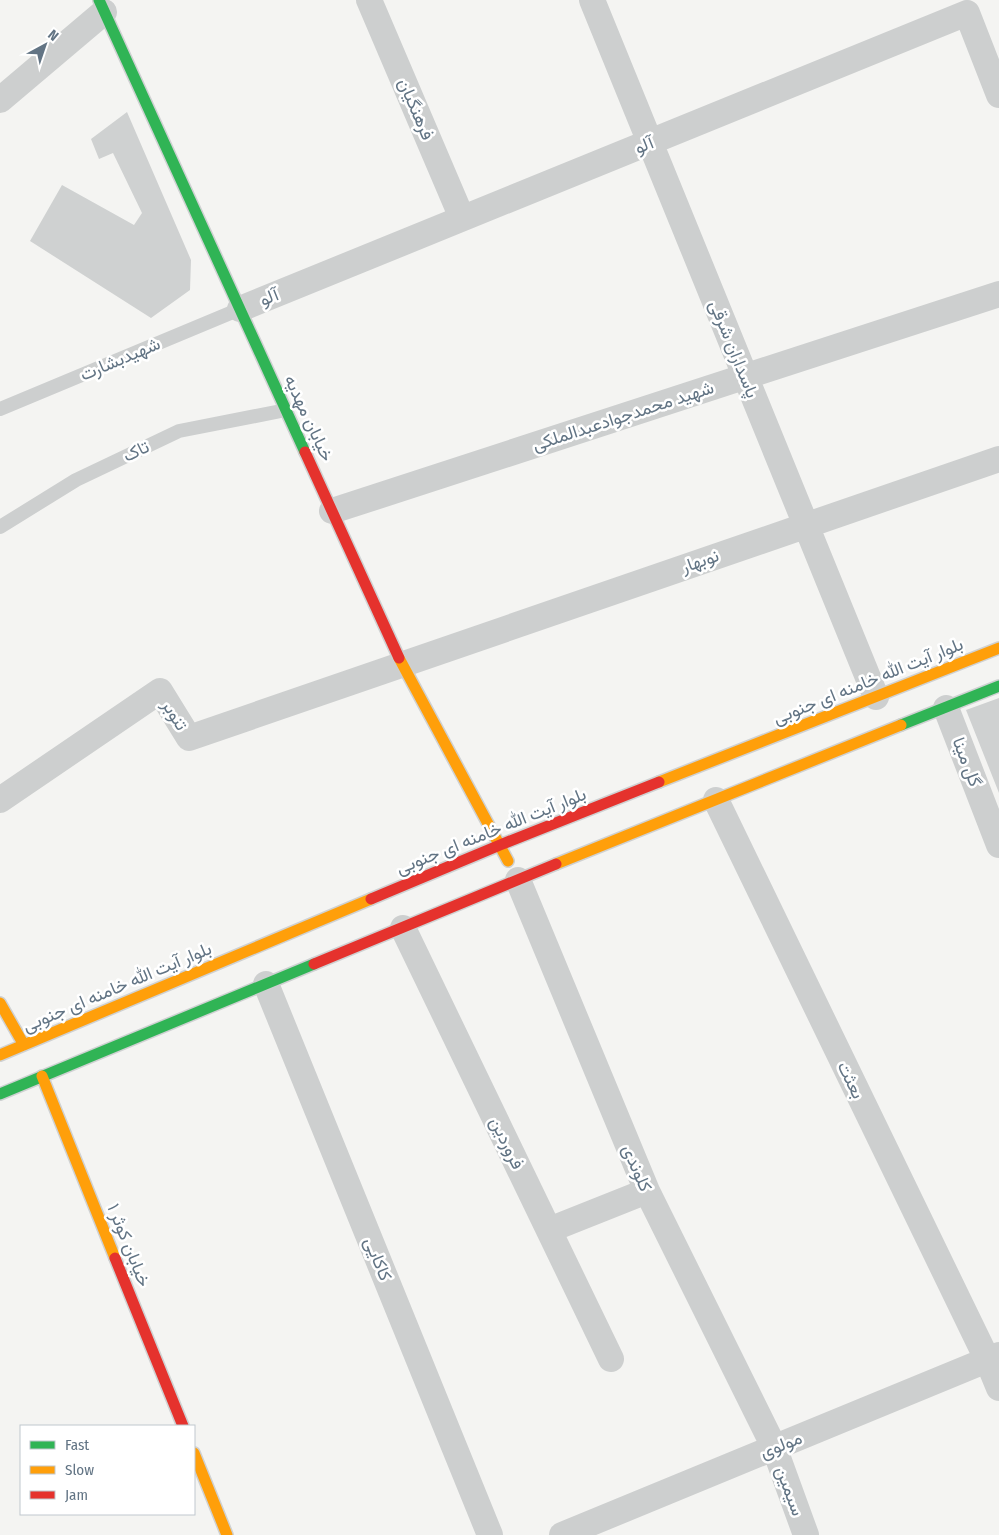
<svg xmlns="http://www.w3.org/2000/svg" width="999" height="1535" font-family="'Fira Sans Condensed',Vazirmatn,sans-serif">
<rect width="100%" height="100%" fill="#f4f4f2"/>
<path fill="#cfd1d1" d="M 127,112 L 191,260 L 190,290 L 151,318 L 30,241 L 62,185 L 134,225 L 142,213 L 113,153 L 99,159 L 91,139 Z
M 999,698 L 999,793 L 966,710 Z"/>
<g fill="none" stroke-linecap="round" stroke-linejoin="round">
<g stroke="#cfd1d2" stroke-width="14">
<path id="fast" d="M 99,0 L 305,452
M 901,725 L 999,686
M 0,1094 L 314,964"/>
</g>
<g stroke="#cfd1d2" stroke-width="14">
<path id="slow" d="M 399,658 L 508,861
M 659,782 L 999,648
M 556,864 L 901,725
M 0,1003 L 24,1045
M 0,1055 L 371,899
M 42,1076 L 115,1258
M 194,1453 L 227,1535"/>
</g>
<g stroke="#cfd1d2" stroke-width="14">
<path id="jam" d="M 305,452 L 399,658
M 371,899 L 500,845 L 659,782
M 314,964 L 556,864
M 115,1258 L 183,1426"/>
</g>
<path stroke="#cdcfcf" stroke-width="14" d="M 0,409 L 240,309
M 0,527 L 76,480 L 179,431 L 286,410"/>
<path stroke="#cdcfcf" stroke-width="26" d="M 369,0 L 462,218
M 592,0 L 876,697
M 0,100 L 104,12
M 240,309 L 967,13 L 999,95
M 332,511 L 999,294
M 946,708 L 999,845
M 0,800 L 160,691 L 189,738 L 999,459
M 716,800 L 987,1359 L 999,1388
M 518,880 L 647,1191 L 774,1447 L 806,1535
M 403,928 L 611,1359
M 266,984 L 490,1535
M 549,1230 L 647,1191
M 562,1535 L 999,1355"/>
<use href="#fast" stroke="#30b455" stroke-width="11"/>
<use href="#slow" stroke="#ff9f0a" stroke-width="11"/>
<use href="#jam" stroke="#e5322d" stroke-width="11"/>
</g>
<g text-anchor="middle" dominant-baseline="central" stroke-width="5" stroke-linejoin="round" paint-order="stroke">
<g font-size="18" fill="#627484" stroke="#fff">
<text transform="translate(416 109) rotate(67)">فرهنگیان</text>
<text transform="translate(644 145) rotate(-22)">آلو</text>
<text transform="translate(269 297) rotate(-22)">آلو</text>
<text transform="translate(734 349) rotate(68)">پاسداران شرقی</text>
<text transform="translate(120 359) rotate(-23)">شهیدبشارت</text>
<text transform="translate(623 416) rotate(-18)">شهید محمدجوادعبدالملکی</text>
<text transform="translate(309 418) rotate(65)">خیابان مهدیه</text>
<text transform="translate(136 451) rotate(-26)">تاک</text>
<text transform="translate(700 561) rotate(-19)">نوبهار</text>
<text transform="translate(868 681) rotate(-22)">بلوار آیت الله خامنه ای جنوبی</text>
<text transform="translate(175 715) rotate(58)">تنوبر</text>
<text transform="translate(967 762) rotate(69)">گل مینا</text>
<text transform="translate(491 831) rotate(-22)">بلوار آیت الله خامنه ای جنوبی</text>
<text transform="translate(117 987) rotate(-23)">بلوار آیت الله خامنه ای جنوبی</text>
<text transform="translate(851 1080) rotate(64)">بعثت</text>
<text transform="translate(507 1143) rotate(64)">فروردین</text>
<text transform="translate(637 1168) rotate(67)">کلوندی</text>
<text transform="translate(129 1245) rotate(68)">خیابان کوثر ۱</text>
<text transform="translate(378 1259) rotate(68)">کاکایی</text>
<text transform="translate(781 1445) rotate(-22)">مولوی</text>
<text transform="translate(790 1491) rotate(70)">سیمین</text>
</g>
</g>
<rect x="20" y="1425" width="175" height="90" fill="#ffffff" stroke="#c0c7ce"/>
<rect x="30" y="1441" width="25" height="8" fill="#30b455" stroke="#c0c7ce"/>
<text x="65" y="1450" font-size="15" fill="#627484">Fast</text>
<rect x="30" y="1466" width="25" height="8" fill="#ff9f0a" stroke="#c0c7ce"/>
<text x="65" y="1475" font-size="15" fill="#627484">Slow</text>
<rect x="30" y="1491" width="25" height="8" fill="#e5322d" stroke="#c0c7ce"/>
<text x="65" y="1500" font-size="15" fill="#627484">Jam</text>
<g transform="translate(45 45) rotate(40)" stroke="#ffffff" stroke-width="4" paint-order="stroke">
<path d="M0-4L9 19L0 12L-9 19Z" fill="#627484"/>
<text y="-8" font-size="14" font-weight="bold" text-anchor="middle" fill="#627484">N</text>
</g>
</svg>
